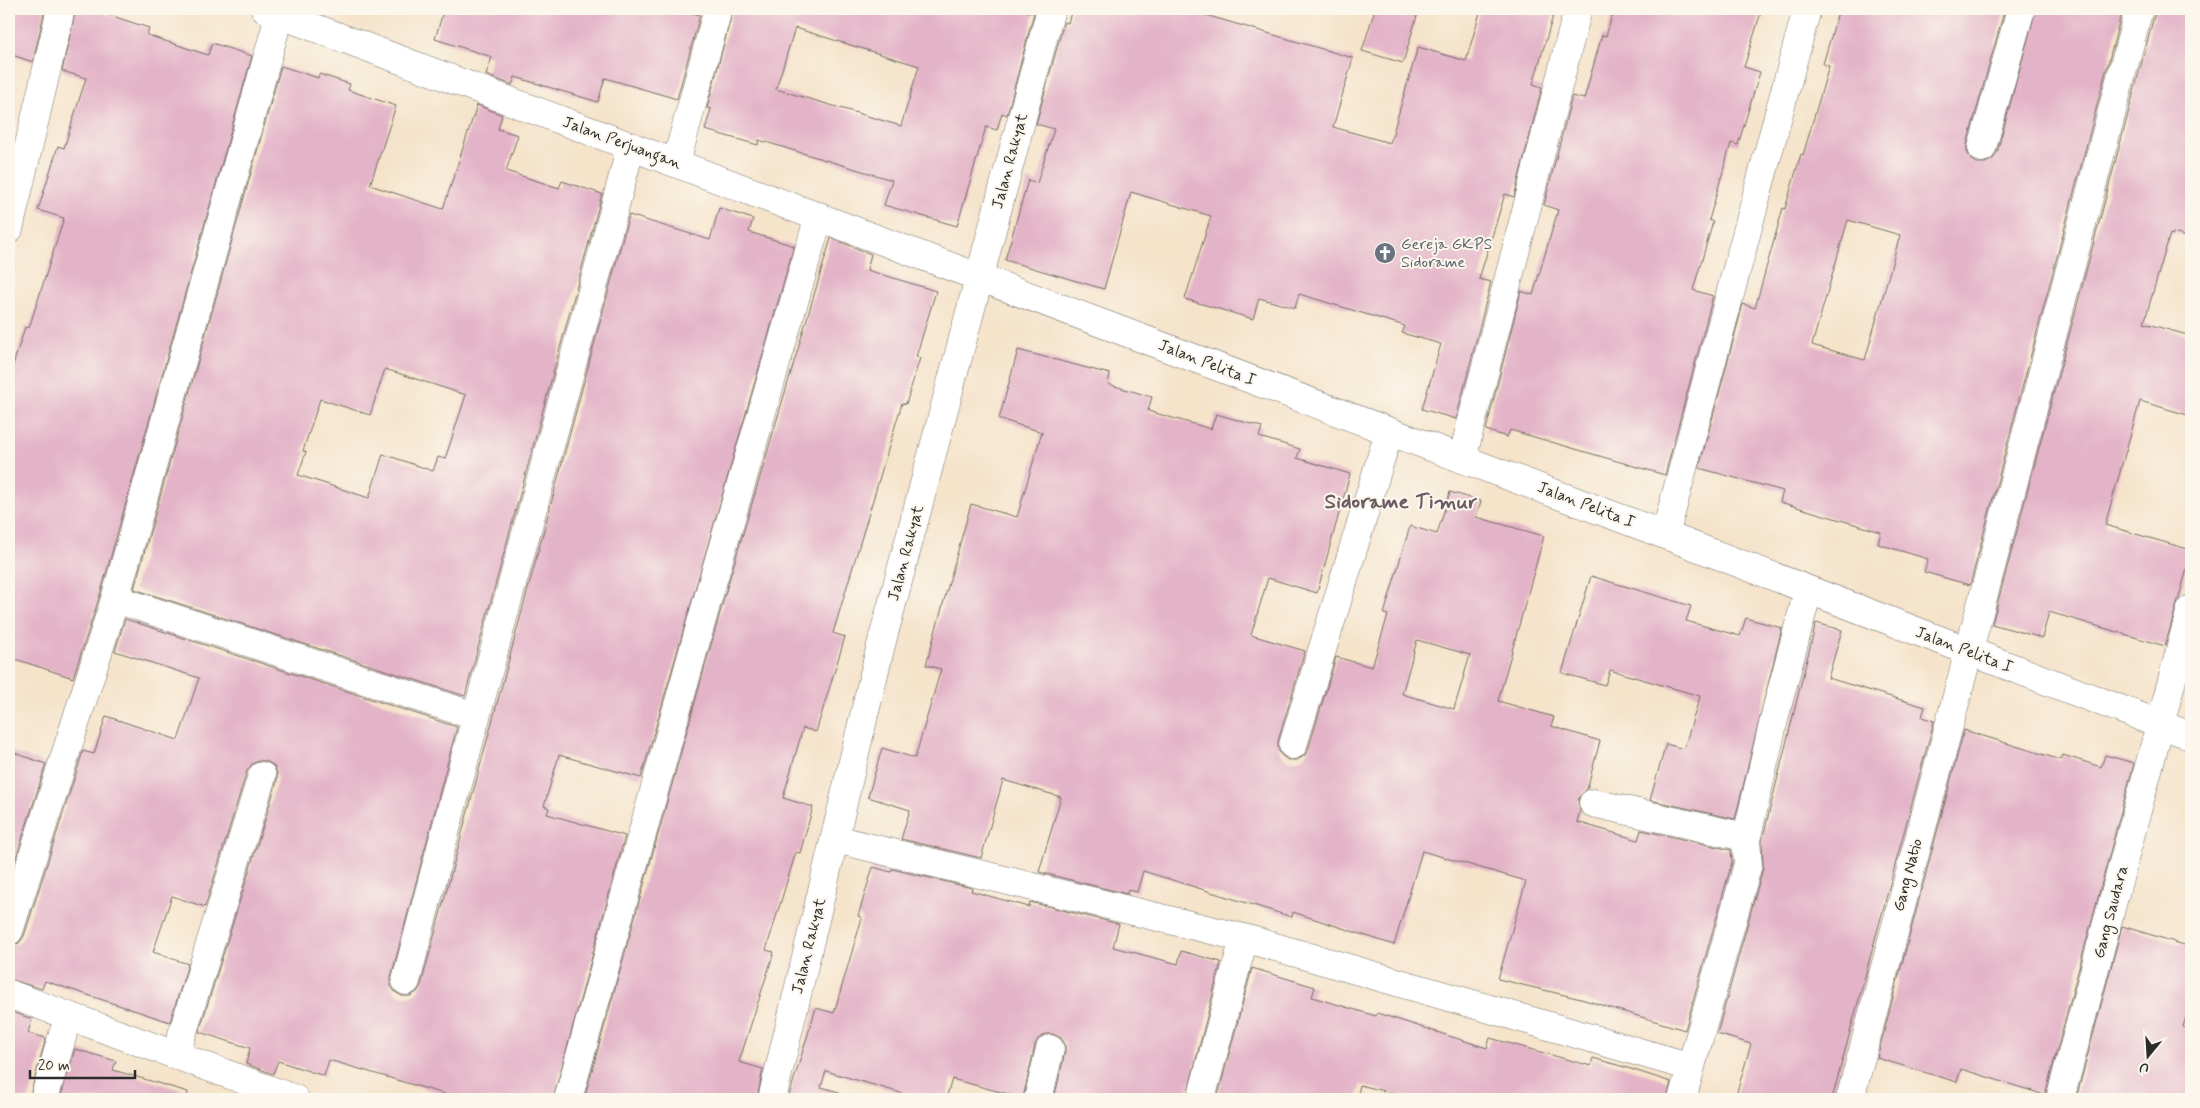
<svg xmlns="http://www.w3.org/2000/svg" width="2200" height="1108" font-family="Mynerve,sans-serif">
<rect width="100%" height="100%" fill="#fbf7ec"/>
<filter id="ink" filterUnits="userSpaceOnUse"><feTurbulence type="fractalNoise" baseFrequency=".02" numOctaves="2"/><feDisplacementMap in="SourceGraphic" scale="10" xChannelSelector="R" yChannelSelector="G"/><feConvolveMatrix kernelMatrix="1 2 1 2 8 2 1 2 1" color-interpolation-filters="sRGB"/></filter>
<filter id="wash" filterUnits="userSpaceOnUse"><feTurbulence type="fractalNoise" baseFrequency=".0096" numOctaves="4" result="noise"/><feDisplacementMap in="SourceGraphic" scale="20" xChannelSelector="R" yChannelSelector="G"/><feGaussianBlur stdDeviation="1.12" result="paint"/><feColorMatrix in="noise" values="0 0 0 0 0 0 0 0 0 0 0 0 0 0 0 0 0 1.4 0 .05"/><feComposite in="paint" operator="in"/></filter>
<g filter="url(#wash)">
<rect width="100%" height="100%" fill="#f5e3ca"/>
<g id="blocks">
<path fill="#e3b3c7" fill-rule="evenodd" d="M 9,9 L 45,9 L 33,62 L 9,54 Z
M 76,9 L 91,9 L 149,28 L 147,35 L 208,55 L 212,43 L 252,56 L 100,595 L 73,678 L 9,657 L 9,378 L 25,327 L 29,328 L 64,218 L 38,210 L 58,146 L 64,148 L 86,78 L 62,71 Z
M 444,9 L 679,9 L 700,15 L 677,99 L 605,78 L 598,102 L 515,77 L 512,85 L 486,75 L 492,57 L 435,39 Z
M 733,9 L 1018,9 L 1034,13 L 1007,115 L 1002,113 L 997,130 L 986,127 L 957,226 L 884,205 L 892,180 L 759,140 L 758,145 L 705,130 L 711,109 L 707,108 ZM 795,28 L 919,66 L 901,126 L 776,89 Z
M 1072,9 L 1185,9 L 1353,58 L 1333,127 L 1390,143 L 1418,47 L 1466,61 L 1481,9 L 1555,9 L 1533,84 L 1542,87 L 1514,197 L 1505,194 L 1479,279 L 1491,282 L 1456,419 L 1422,409 L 1441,344 L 1402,333 L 1405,326 L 1299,294 L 1295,308 L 1259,298 L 1253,319 L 1185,299 L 1211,216 L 1131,192 L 1104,289 L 1005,260 L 1028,180 L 1037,183 L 1054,129 L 1036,124 L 1064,22 L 1068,23 Z
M 1375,9 L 1419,9 L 1403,63 L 1362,51 Z
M 1614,9 L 1762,9 L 1744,67 L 1760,72 L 1738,145 L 1731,143 L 1709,220 L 1713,222 L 1693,290 L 1713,296 L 1665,475 L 1510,430 L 1507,437 L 1486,430 L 1521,291 L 1533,295 L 1558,210 L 1544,205 L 1572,96 L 1584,99 L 1602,35 L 1606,36 Z
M 1839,9 L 1994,9 L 2004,12 L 1967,144 L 1967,152 L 1971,159 L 1977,163 L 1985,163 L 1993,159 L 1997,152 L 2036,9 L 2115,9 L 2122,11 L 1970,585 L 1924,572 L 1928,559 L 1878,544 L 1881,532 L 1780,502 L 1783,491 L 1699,468 L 1743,304 L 1755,308 L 1783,208 L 1785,209 L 1801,154 L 1803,155 L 1829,66 L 1823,64 ZM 1848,220 L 1900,235 L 1865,360 L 1812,345 Z
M 2156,9 L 2191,9 L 2191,238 L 2173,233 L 2173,235 L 2170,234 L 2144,323 L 2191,336 L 2191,416 L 2140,401 L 2105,525 L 2191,550 L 2191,555 L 2165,646 L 2049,612 L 2042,638 L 1992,624 Z
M 281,66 L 318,78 L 319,74 L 350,84 L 348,90 L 396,106 L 370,185 L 443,209 L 477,105 L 502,115 L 498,129 L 518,135 L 506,171 L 559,188 L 562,181 L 602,194 L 465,696 L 134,589 ZM 385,369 L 466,395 L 445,459 L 438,457 L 433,471 L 383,454 L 369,498 L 298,475 L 306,452 L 303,451 L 320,399 L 370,415 Z
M 719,208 L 753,219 L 749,232 L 794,246 L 641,778 L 559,755 L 544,806 L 549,808 L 547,814 L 625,836 L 553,1099 L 461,1099 L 329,1060 L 324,1076 L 278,1061 L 273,1074 L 246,1064 L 250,1048 L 199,1032 L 277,781 L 277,773 L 274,766 L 266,761 L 259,761 L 252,764 L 247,771 L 205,907 L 172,896 L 153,952 L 188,964 L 170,1022 L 45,981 L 42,989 L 9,979 L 9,946 L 19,943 L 24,936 L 83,751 L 94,754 L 106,716 L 178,740 L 199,678 L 115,651 L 125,619 L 457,727 L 391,977 L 391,986 L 395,992 L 402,996 L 410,996 L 417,992 L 421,985 L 629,215 L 710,240 Z
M 831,238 L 871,254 L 867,270 L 936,291 L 916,357 L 920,358 L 906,404 L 902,403 L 833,633 L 845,637 L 816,732 L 803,728 L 783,798 L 813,807 L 800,853 L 796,852 L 766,950 L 774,952 L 739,1062 L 763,1069 L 757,1099 L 584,1099 L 728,584 Z
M 1018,350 L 1110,374 L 1108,384 L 1152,397 L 1148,411 L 1211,429 L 1216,414 L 1262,427 L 1259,437 L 1300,449 L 1297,458 L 1350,474 L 1317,593 L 1268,578 L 1251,635 L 1305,651 L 1278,741 L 1278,749 L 1281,755 L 1288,760 L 1297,760 L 1304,756 L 1308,750 L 1336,657 L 1372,667 L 1388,615 L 1384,614 L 1410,526 L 1437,534 L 1450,492 L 1481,501 L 1476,517 L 1544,536 L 1498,701 L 1554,717 L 1551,726 L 1600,741 L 1587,789 L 1578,799 L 1580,811 L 1577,822 L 1638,840 L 1641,830 L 1731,850 L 1732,862 L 1685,1030 L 1581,999 L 1498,979 L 1526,881 L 1422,851 L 1394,945 L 1293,912 L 1292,917 L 1143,871 L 1137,892 L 1128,890 L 1127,894 L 1039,872 L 1061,797 L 1003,780 L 981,858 L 901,839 L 910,810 L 868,797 L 882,748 L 915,758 L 941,669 L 926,665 L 971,504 L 1017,517 L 1042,432 L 999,419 ZM 1417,640 L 1470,655 L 1454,709 L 1402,694 Z
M 1591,576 L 1691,606 L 1686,621 L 1740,636 L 1746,618 L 1782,628 L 1735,819 L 1650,800 L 1666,744 L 1684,749 L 1700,696 L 1610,670 L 1605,685 L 1562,673 Z
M 1816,623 L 1842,630 L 1828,678 L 1925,707 L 1922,717 L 1934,721 L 1832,1099 L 1735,1099 L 1751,1044 L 1717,1034 L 1763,868 L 1762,841 Z
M 1964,730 L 2061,760 L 2063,755 L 2101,767 L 2105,755 L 2134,763 L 2045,1095 L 1961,1069 L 1957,1082 L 1877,1058 Z
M 9,751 L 46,764 L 9,880 Z
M 873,867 L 891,872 L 892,869 L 972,888 L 971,891 L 1029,907 L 1030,902 L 1119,924 L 1113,947 L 1178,964 L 1181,951 L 1221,962 L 1186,1099 L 1054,1099 L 1065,1052 L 1065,1044 L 1061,1038 L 1053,1034 L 1045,1034 L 1038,1039 L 1035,1045 L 1023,1098 L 952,1079 L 946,1099 L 921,1099 L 826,1071 L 821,1087 L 839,1092 L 838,1099 L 788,1099 L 816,1008 L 834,1013 L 862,918 L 858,916 Z
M 2122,926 L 2191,947 L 2191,1001 L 2183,1027 L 2191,1030 L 2191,1099 L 2076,1099 Z
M 1252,968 L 1315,987 L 1312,997 L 1376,1016 L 1377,1013 L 1487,1048 L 1490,1038 L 1591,1066 L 1593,1058 L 1631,1069 L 1671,1082 L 1667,1099 L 1416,1099 L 1360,1085 L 1357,1099 L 1217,1099 Z
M 9,1011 L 32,1019 L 28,1033 L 46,1038 L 29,1099 L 9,1099 Z
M 75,1049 L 116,1061 L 113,1070 L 188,1092 L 187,1099 L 60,1099 Z"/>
</g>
</g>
<g filter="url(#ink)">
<use href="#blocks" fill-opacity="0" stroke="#726b63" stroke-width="1"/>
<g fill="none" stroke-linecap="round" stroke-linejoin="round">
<g stroke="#726b63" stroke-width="29">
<path id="street" d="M 1982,148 L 2021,9
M 676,163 L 718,9
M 9,229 L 61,9
M 1462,459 L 1578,9
M 1665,535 L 1807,9
M 115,599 L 475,716
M 1293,745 L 1389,432
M 1593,803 L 1736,835 L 1746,840 L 1777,707 L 1808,591
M 835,839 L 1244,938 L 1691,1067
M 9,931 L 115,599 L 281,9
M 406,981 C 478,702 557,425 631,146
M 9,994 L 295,1099
M 176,1054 L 262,776
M 44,1099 L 68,1017
M 568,1099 L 713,580 L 819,216
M 1038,1099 L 1050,1049
M 1201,1099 L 1244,938
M 1682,1099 L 1748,864 L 1746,840
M 1850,1099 L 2139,9
M 2060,1099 L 2191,609"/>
</g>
<g stroke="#726b63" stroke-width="29">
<path id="secondary" d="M 265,9 L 1665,535 L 2191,736
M 772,1099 L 880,649 L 1051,9"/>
</g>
<use href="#street" stroke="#fff" stroke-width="28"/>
<use href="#secondary" stroke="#fff" stroke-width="28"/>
</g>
</g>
<defs>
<g id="church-disc" transform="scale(1.125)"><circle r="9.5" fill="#6b7280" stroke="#fbf7ec"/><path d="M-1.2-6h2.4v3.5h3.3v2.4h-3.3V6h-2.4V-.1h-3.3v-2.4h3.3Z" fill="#fff"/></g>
</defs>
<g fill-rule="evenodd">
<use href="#church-disc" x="1385" y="253"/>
</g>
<g text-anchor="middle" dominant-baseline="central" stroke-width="4" stroke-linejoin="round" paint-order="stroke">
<g font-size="16" fill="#2b2b2b" stroke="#fbf7ec">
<text transform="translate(622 143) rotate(20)">Jalan Perjuangan</text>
<text transform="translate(1010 161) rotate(-75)">Jalan Rakyat</text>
<text transform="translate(1207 363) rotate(21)">Jalan Pelita I</text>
<text transform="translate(1586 505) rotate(21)">Jalan Pelita I</text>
<text transform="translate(906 553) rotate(-75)">Jalan Rakyat</text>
<text transform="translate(1964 650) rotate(21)">Jalan Pelita I</text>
<text transform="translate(1908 875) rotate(-75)">Gang Natio</text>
<text transform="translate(2111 912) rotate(-75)">Gang Saudara</text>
<text transform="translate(809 946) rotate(-76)">Jalan Rakyat</text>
</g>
<g font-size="16" fill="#5b616d" stroke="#fbf7ec" text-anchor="start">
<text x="1401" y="244">Gereja GKPS<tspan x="1401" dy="18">Sidorame</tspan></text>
</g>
<g font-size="21" font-weight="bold" fill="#6b5b62" stroke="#fbf7ec">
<text x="1401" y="502">Sidorame Timur</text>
</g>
</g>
<rect width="2200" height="1108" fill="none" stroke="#fbf7ec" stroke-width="30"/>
<g transform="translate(2148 1056) rotate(198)" stroke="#fbf7ec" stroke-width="4" paint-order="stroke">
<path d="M0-4L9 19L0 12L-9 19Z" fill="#2b2b2b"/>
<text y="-8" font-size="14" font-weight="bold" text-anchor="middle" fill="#2b2b2b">U</text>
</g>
<path d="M30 1070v8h105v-8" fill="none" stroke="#2b2b2b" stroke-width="2.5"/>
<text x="38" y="1070" font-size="15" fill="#2b2b2b" stroke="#fbf7ec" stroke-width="4" paint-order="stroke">20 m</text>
</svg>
